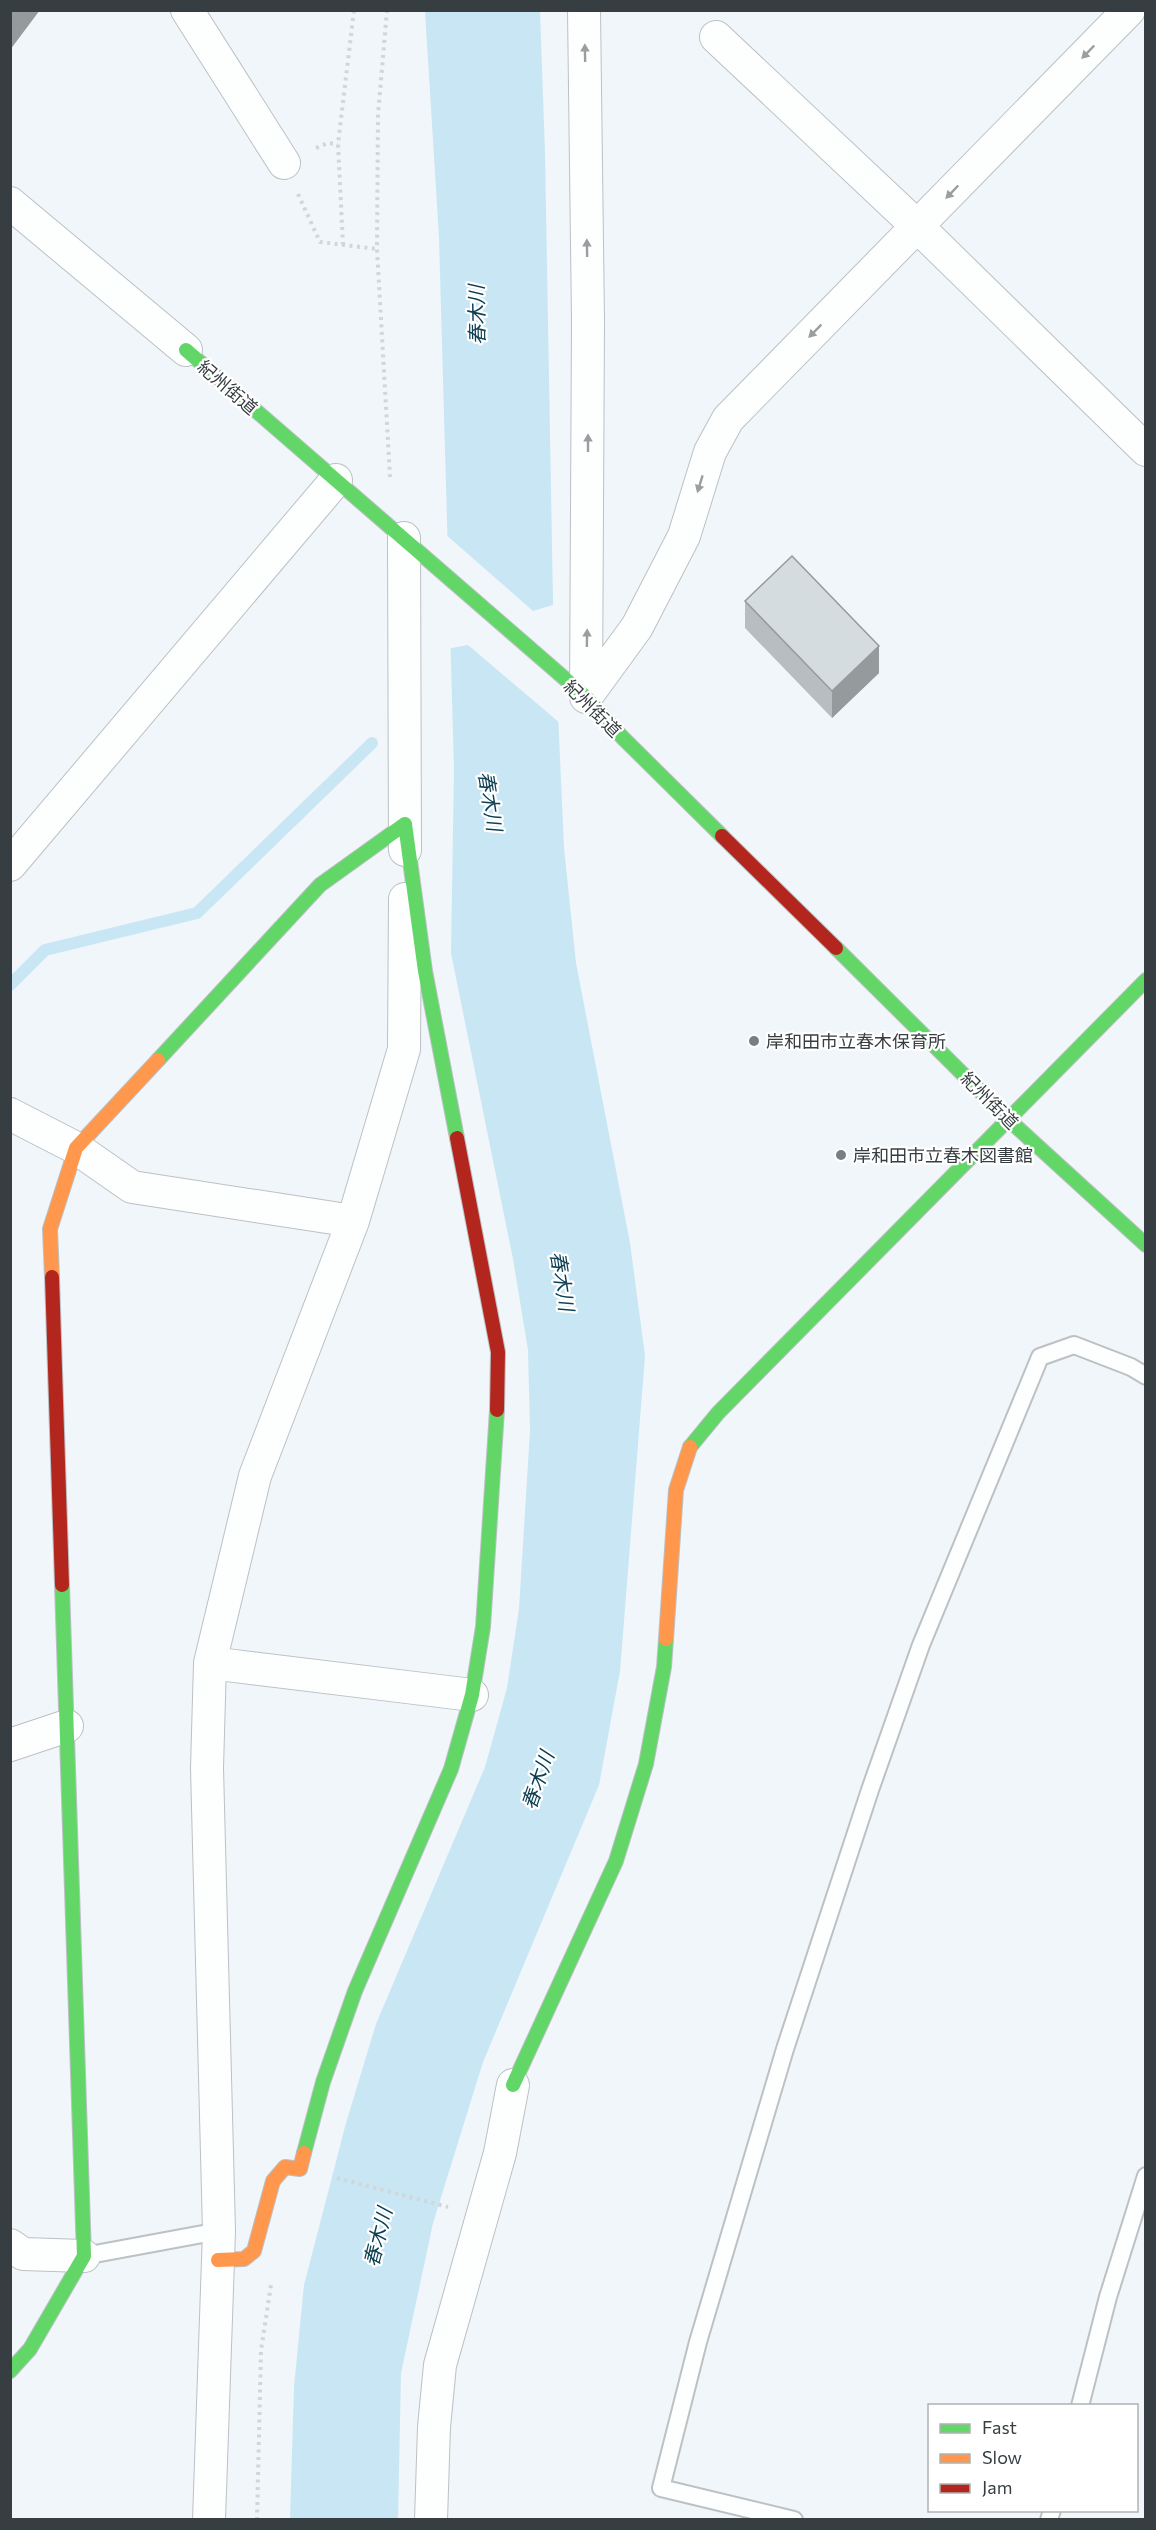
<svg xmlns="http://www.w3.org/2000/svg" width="1156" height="2530" font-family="Commissioner,'Noto Sans JP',sans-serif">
<rect width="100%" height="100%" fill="#f0f6f9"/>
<path fill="#c8e6f4" d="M 425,11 L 540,11 L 545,154 L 553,602 L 564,848 L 576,963 L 630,1243 L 645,1356 L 620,1671 L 599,1785 L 483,2062 L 433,2223 L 401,2373 L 398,2519 L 290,2520 L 294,2387 L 304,2285 L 346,2123 L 376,2024 L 485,1767 L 507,1688 L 519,1609 L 530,1431 L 528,1350 L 513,1259 L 451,953 L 454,769 L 439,237 Z"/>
<path fill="#f0f6f9" d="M 444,533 L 533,611 L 556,604 L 561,724 L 468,645 L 447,649 Z"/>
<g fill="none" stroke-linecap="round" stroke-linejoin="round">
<path stroke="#c8e6f4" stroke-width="12" d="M 10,985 L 45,950 L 197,913 L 372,743"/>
<g stroke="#bbc1c4" stroke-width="20">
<path id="lane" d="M 84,2256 L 219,2231
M 1080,2406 L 1108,2297 L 1146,2176
M 794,2520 L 661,2488 L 698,2342 L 785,2049 L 870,1790 L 921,1645 L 1040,1357 L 1074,1345 L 1131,1367 L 1146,1376
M 1049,2520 L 1052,2510"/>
</g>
<g stroke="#bbc1c4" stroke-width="34">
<path id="street" d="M 187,10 L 284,163
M 584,10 L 588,321 L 586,697
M 716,37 L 918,227 L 1146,450
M 10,203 L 186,350
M 404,538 L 405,850
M 586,697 L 637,627 L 684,536 L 710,452 L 728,419 L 1129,10
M 10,865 L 336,480
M 10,1114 L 76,1148 L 132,1187 L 353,1221
M 210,1663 L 472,1695
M 10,1745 L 67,1726
M 10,2245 L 23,2254 L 84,2256
M 209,2520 L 219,2231 L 207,1768 L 210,1663 L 255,1476 L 353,1221 L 404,1049 L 405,899
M 431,2520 L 434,2427 L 440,2365 L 500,2153 L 513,2085"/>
</g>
<g stroke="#bbc1c4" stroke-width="16">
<path id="fast" d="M 186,350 L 586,697 L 622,737 L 722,836
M 836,948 L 1009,1120 L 1146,1245
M 158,1060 L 320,885 L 405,824 L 425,971 L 457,1138
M 690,1447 L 718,1413 L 1146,980
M 513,2085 L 616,1861 L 646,1764 L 664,1667 L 666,1639
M 304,2153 L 323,2082 L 355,1991 L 451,1769 L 472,1695 L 483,1627 L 497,1410
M 10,2371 L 30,2349 L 84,2256 L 62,1585"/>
</g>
<g stroke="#bbc1c4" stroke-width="16">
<path id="slow" d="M 52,1277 L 50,1229 L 76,1148 L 158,1060
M 666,1639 L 676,1490 L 690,1447
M 218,2260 L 244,2259 L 254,2251 L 273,2181 L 285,2167 L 300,2169 L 304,2153"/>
</g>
<g stroke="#bbc1c4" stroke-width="16">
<path id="jam" d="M 722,836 L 836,948
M 457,1138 L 498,1352 L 497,1410
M 52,1277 L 62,1585"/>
</g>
<path stroke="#d3d5d7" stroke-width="4" stroke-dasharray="3 4.5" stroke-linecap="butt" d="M 387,10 L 378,115 L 377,249 L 390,477
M 316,148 L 328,143 L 338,144
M 298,194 L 320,242 L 377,249
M 343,245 L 338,144 L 354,10
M 337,2178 L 448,2207
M 257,2520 L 261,2350 L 271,2285"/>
<use href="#lane" stroke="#fdfefe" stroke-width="16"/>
<use href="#street" stroke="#fdfefe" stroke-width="32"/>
<use href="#fast" stroke="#63d668" stroke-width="14"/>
<use href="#slow" stroke="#ff974d" stroke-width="14"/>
<use href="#jam" stroke="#b3261e" stroke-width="14"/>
</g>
<path fill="#b7bdc0" d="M 745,601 L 879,673 L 832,718 L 745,628 Z"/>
<path fill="#959a9c" d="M 10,10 L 40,10 L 10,50 Z
M 879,646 L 879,673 L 832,718 L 832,691 Z"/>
<path fill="#d5dcdf" stroke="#959a9c" stroke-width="1.5" d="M 792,556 L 879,646 L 832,691 L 745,601 Z"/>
<defs><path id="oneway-solid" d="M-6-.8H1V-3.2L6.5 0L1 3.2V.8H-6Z" transform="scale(1.5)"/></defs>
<g fill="#9a9ea0">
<use href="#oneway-solid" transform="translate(1088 52) rotate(134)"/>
<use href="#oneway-solid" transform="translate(585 53) rotate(-91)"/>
<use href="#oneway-solid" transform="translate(952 192) rotate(134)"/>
<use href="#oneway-solid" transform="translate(587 248) rotate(-91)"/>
<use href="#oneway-solid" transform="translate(815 331) rotate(135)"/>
<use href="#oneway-solid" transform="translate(588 443) rotate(-90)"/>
<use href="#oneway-solid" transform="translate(700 484) rotate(107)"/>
<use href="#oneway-solid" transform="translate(587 638) rotate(-89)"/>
</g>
<g fill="#787e82" stroke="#fff" stroke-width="2">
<circle cx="754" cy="1041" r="6"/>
<circle cx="841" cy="1155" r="6"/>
</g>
<g text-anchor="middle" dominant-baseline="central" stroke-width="4.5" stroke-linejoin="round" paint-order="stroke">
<g font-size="18" fill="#373e42" stroke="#fff">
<text transform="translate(228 387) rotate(41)">紀州街道</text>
<text transform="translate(593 708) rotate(45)">紀州街道</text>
<text transform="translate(990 1100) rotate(45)">紀州街道</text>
</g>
<g font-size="18" fill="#373e42" stroke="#fff" text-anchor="start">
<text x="766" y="1041">岸和田市立春木保育所</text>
<text x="853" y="1155">岸和田市立春木図書館</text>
</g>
<g font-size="20" font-style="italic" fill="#0e4054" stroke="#fff">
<text transform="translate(476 315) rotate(-91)">春木川</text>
<text transform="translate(491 801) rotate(81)">春木川</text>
<text transform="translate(563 1281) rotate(81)">春木川</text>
<text transform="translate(537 1780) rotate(-71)">春木川</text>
<text transform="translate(377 2237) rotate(-76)">春木川</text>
</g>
</g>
<rect width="1156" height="2530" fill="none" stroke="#373e42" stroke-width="24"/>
<rect x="928" y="2404" width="210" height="108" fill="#ffffff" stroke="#afb2b3" stroke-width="1.5"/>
<rect x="940" y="2424" width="30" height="9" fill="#63d668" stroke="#afb2b3" stroke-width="1.5"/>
<text x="982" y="2434" font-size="18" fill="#373e42">Fast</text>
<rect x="940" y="2454" width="30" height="9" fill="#ff974d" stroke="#afb2b3" stroke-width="1.5"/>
<text x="982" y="2464" font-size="18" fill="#373e42">Slow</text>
<rect x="940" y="2484" width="30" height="9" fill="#b3261e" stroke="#afb2b3" stroke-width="1.5"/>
<text x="982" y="2494" font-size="18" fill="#373e42">Jam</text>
</svg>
